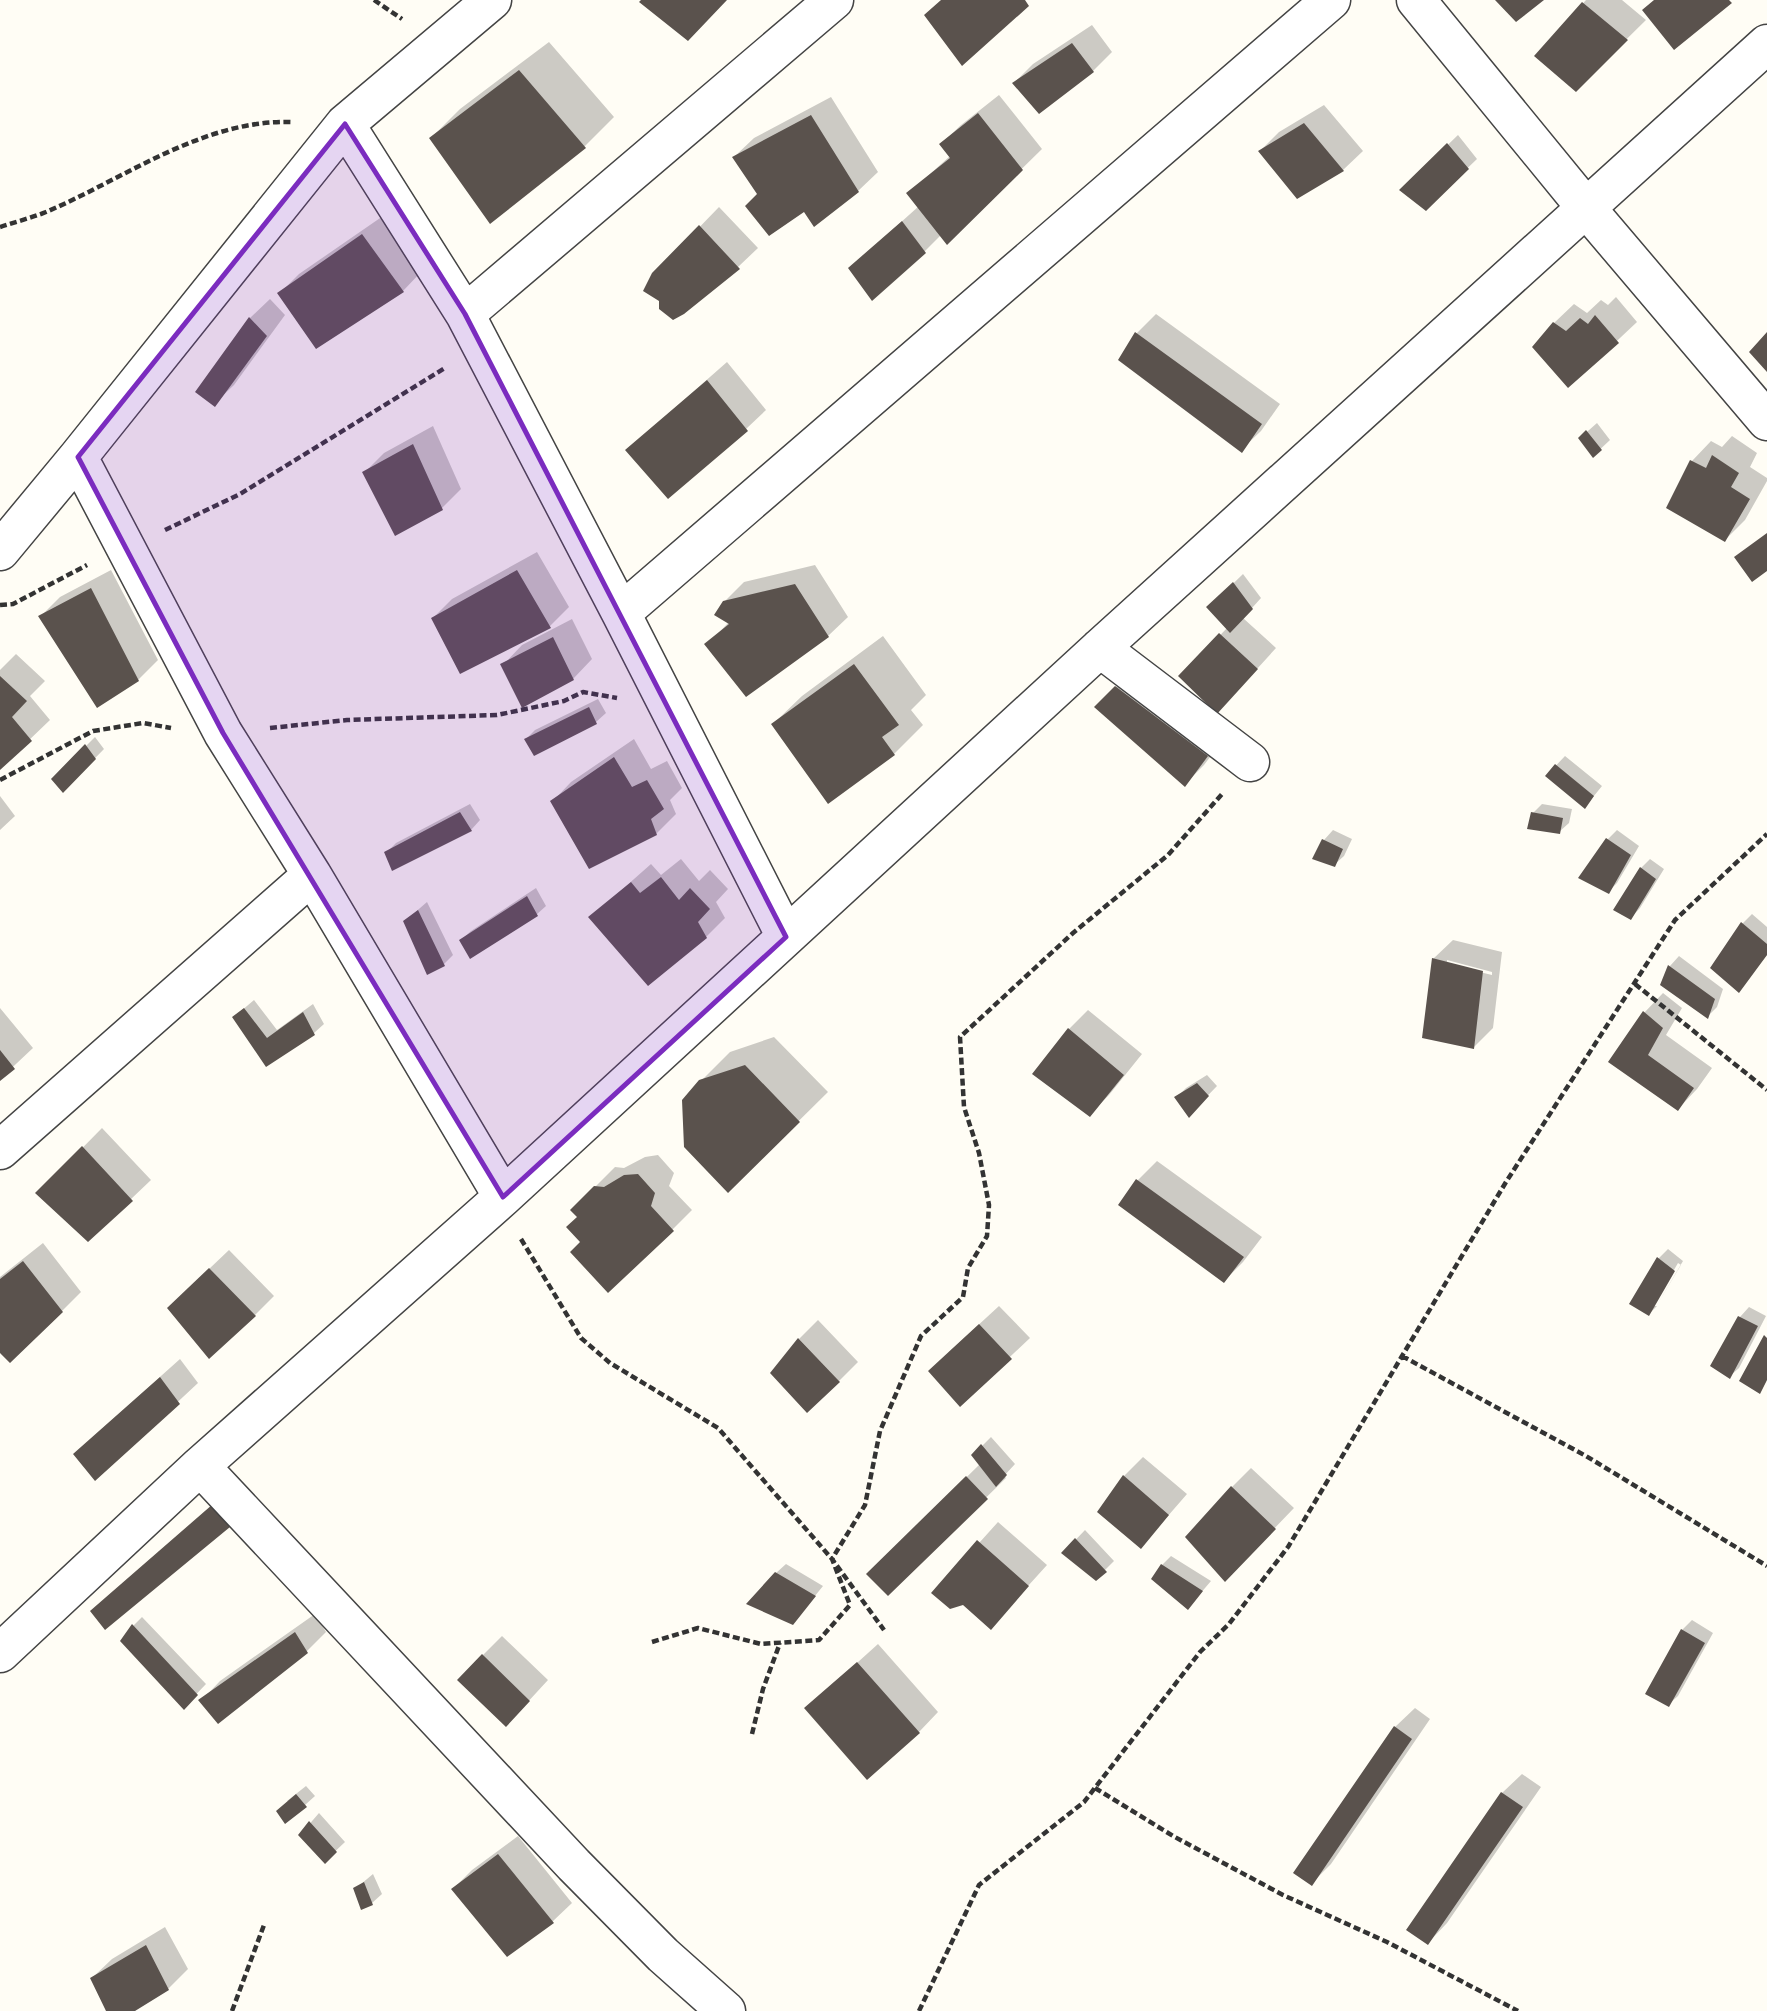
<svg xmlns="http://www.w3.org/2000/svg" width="1767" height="2011" font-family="Merriweather,serif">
<rect width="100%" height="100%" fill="#fffdf5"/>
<path fill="#0003" fill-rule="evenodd" d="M 1586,0 L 1622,0 L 1646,20 L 1576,89 L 1536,56 Z
M 1092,25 L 1112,52 L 1093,71 L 1014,83 L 1033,64 Z
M 549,42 L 614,117 L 585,146 L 491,222 L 431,138 L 460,109 Z
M 999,95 L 1042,149 L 947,242 L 941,235 L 924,252 L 850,268 L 919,206 L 909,193 L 950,156 L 941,144 L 961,125 Z
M 831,97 L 878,172 L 858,191 L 804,209 L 759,194 L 734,157 L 754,138 Z
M 1324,105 L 1363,151 L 1343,170 L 1298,197 L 1260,151 L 1279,132 Z
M 1458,135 L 1477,159 L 1426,208 L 1401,190 Z
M 719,207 L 758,248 L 738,267 L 654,274 Z
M 383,216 L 422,271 L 403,291 L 317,347 L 279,294 L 299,274 Z
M 1616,297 L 1637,322 L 1569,386 L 1554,323 L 1574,304 L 1587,313 L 1601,300 L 1608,305 Z
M 270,299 L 285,315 L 234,385 L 214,404 L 198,392 L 250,318 Z
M 1156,314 L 1280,404 L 1261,431 L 1241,450 L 1136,334 Z
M 727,362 L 766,410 L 746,429 L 627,450 Z
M 1597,423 L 1610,440 L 1593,456 L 1580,438 Z
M 433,426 L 461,489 L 442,508 L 364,473 L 384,453 Z
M 1732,436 L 1757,453 L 1750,467 L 1767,478 L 1767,481 L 1745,520 L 1725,540 L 1668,507 L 1692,461 L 1711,441 L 1722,447 Z
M 537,552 L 569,607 L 550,626 L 433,618 L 452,599 Z
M 815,565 L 848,617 L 828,636 L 707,645 L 729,622 L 724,602 L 744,582 Z
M 111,570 L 158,660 L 138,680 L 41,616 L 60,597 Z
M 1243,574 L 1261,598 L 1243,618 L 1276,648 L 1236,692 L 1181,676 L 1227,628 L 1209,607 Z
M 572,619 L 592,659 L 573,679 L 503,665 L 522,645 Z
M 883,636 L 926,695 L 911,710 L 923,725 L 894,754 L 773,724 L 802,696 Z
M 16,654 L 45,681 L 30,696 L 50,720 L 0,768 L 0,670 Z
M 1135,668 L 1226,736 L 1204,765 L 1185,784 L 1097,706 Z
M 598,699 L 606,713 L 596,722 L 535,754 L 526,739 L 535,730 Z
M 95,737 L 104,749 L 63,791 L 53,779 Z
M 634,739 L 651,769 L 667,761 L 682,788 L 670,800 L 676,814 L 656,834 L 552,802 L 571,782 Z
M 1565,756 L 1602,786 L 1585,807 L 1547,775 Z
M 0,796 L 15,816 L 0,830 Z
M 470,804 L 480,820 L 471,830 L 386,853 L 396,843 Z
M 1542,804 L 1572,809 L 1569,823 L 1559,832 L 1533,813 Z
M 1333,830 L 1352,839 L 1344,856 L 1334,865 L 1314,858 L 1324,840 Z
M 1617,830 L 1639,846 L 1617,883 L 1608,892 L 1607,840 Z
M 681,859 L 699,881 L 710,870 L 728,889 L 716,902 L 725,918 L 706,937 L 591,917 L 651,864 L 661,875 Z
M 1650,859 L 1664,869 L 1640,908 L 1631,918 L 1641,868 Z
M 536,888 L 546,906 L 536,915 L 461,940 L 471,931 Z
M 427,902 L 453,955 L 444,964 L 405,921 Z
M 1752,914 L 1767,927 L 1767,955 L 1739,990 L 1742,924 Z
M 1453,940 L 1502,952 L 1493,1028 L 1474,1047 L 1433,959 ZM 1447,960 L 1492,972 L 1492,975 L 1447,964 Z
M 1679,956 L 1723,989 L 1717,1007 L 1708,1016 L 1662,984 L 1670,966 Z
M 1663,993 L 1682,1008 L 1666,1035 L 1712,1068 L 1697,1089 L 1678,1109 L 1611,1061 L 1644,1013 Z
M 254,1000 L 277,1030 L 313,1004 L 324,1024 L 314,1033 L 266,1064 L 234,1017 Z
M 0,1008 L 33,1048 L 0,1079 Z
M 1088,1010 L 1142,1054 L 1109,1095 L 1090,1114 L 1069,1029 Z
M 774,1037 L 828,1092 L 728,1191 L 701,1081 L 730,1052 Z
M 1207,1075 L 1217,1086 L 1189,1115 L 1177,1097 L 1186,1088 Z
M 102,1128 L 151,1180 L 88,1240 L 38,1193 Z
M 658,1155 L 674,1173 L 669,1186 L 692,1210 L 672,1230 L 582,1242 L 579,1216 L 572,1210 L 615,1167 L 624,1168 L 645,1157 Z
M 1157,1161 L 1262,1237 L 1243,1262 L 1224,1281 L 1120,1205 L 1138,1180 Z
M 43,1243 L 81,1292 L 62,1311 L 0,1351 L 0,1277 Z
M 1668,1249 L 1683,1261 L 1657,1305 L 1681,1265 L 1678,1263 L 1653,1306 L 1657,1306 L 1649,1314 L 1631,1303 L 1659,1258 Z
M 229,1250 L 274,1296 L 255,1315 L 188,1289 Z
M 999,1306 L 1030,1338 L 960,1404 L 949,1352 Z
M 1749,1307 L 1766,1316 L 1739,1368 L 1729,1377 L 1712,1365 L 1740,1317 Z
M 818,1320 L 858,1362 L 839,1381 L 799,1339 Z
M 180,1359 L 198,1383 L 95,1479 L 95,1435 Z
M 991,1437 L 1015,1464 L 1004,1476 L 1006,1478 L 888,1594 L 868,1574 L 980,1464 L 982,1446 Z
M 1143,1457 L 1187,1494 L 1141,1547 L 1124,1476 Z
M 1251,1468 L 1294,1508 L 1244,1560 L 1232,1487 Z
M 998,1522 L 1047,1565 L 991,1627 L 963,1603 L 934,1593 Z
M 1085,1530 L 1114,1561 L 1096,1579 L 1063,1553 Z
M 1171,1556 L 1211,1581 L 1188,1608 L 1162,1565 Z
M 786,1564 L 823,1586 L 793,1623 L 776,1573 Z
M 315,1614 L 326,1632 L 307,1651 L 201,1701 L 220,1681 Z
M 142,1617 L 206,1684 L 184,1707 L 133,1626 Z
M 1692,1620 L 1713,1633 L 1678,1696 L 1668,1705 L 1647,1693 L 1682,1630 Z
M 502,1636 L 548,1680 L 525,1705 L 483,1655 Z
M 878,1644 L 938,1712 L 919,1732 L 807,1708 Z
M 1415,1708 L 1430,1719 L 1331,1864 L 1311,1884 L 1395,1727 Z
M 1522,1774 L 1541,1787 L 1447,1923 L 1428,1943 L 1409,1929 L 1502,1793 Z
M 306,1786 L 315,1796 L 305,1805 L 287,1801 Z
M 319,1813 L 345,1842 L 325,1861 L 300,1835 Z
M 518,1836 L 572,1903 L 552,1922 L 453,1889 L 472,1870 Z
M 373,1874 L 382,1894 L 372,1903 L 355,1889 Z
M 165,1927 L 188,1969 L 168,1989 L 131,2011 L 108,2011 L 92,1978 L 112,1959 Z"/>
<path fill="#5a524d" d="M 641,0 L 727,0 L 688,41 L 639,2 Z
M 941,0 L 1025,0 L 1029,6 L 962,66 L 924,15 Z
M 1495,0 L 1544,0 L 1516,22 Z
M 1654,0 L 1729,0 L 1732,3 L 1674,50 L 1642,10 Z
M 1582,2 L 1628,40 L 1576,92 L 1534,56 Z
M 1072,43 L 1094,72 L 1039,114 L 1012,83 Z
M 519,70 L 586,148 L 490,224 L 429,138 Z
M 978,113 L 1023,170 L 947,245 L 906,193 L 950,158 L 939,144 Z
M 811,115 L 859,192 L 814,227 L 804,212 L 769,236 L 745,206 L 757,194 L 732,157 Z
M 1304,123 L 1344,171 L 1297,199 L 1258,151 Z
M 1447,143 L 1469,169 L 1426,211 L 1399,190 Z
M 902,221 L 926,253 L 872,301 L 848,268 Z
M 699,225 L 740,269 L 684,314 L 673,320 L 659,309 L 659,301 L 643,291 L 652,273 Z
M 362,234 L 404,292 L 316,349 L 277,293 Z
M 1595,315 L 1619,343 L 1568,388 L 1532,347 L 1553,322 L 1566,331 L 1580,318 L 1588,324 Z
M 249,317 L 267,336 L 215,407 L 195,392 Z
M 1135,332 L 1262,424 L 1242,453 L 1118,360 Z
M 1767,332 L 1767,372 L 1749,352 Z
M 707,380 L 748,431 L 668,499 L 625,450 Z
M 1586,430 L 1602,450 L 1593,458 L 1578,438 Z
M 413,444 L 443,510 L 395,536 L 362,472 Z
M 1712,455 L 1739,473 L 1731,487 L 1750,499 L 1725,542 L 1666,508 L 1690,460 L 1706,468 Z
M 1767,533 L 1767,571 L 1752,582 L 1734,557 Z
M 517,570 L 551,628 L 460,674 L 431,618 Z
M 1233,582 L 1253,609 L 1230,633 L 1206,607 Z
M 795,584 L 829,637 L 746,697 L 704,644 L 729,624 L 714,615 L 723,601 Z
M 91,588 L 139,681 L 97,708 L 38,616 Z
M 1219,633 L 1258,669 L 1217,714 L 1178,676 Z
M 553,637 L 574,680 L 522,708 L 500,664 Z
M 854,664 L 899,725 L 882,737 L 895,755 L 828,804 L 771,724 Z
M 0,676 L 27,701 L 12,717 L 32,741 L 0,770 Z
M 1115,686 L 1208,756 L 1185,787 L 1094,707 Z
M 589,707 L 597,724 L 534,756 L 524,739 Z
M 85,744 L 96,759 L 63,793 L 51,779 Z
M 614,757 L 632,787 L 647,780 L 664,809 L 651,819 L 657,835 L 589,869 L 550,801 Z
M 1555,764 L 1594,796 L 1585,809 L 1545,776 Z
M 460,812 L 472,831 L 392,871 L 384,852 Z
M 1531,812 L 1563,818 L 1560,834 L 1527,829 Z
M 1606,838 L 1631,855 L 1609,894 L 1578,878 Z
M 1322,839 L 1343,849 L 1335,867 L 1312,859 Z
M 1640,867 L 1656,879 L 1631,920 L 1613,910 Z
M 661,877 L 679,900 L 690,888 L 710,909 L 698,922 L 707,938 L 648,986 L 588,917 L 631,882 L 640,893 Z
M 527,896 L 538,916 L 470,959 L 459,940 Z
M 418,910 L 445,966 L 427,975 L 403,921 Z
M 1741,922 L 1767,944 L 1767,955 L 1739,993 L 1710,968 Z
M 1432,958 L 1483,971 L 1474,1049 L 1422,1038 Z
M 1668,965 L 1715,999 L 1708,1019 L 1660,985 Z
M 244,1008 L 267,1038 L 303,1012 L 315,1035 L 266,1067 L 232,1017 Z
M 1643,1011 L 1663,1028 L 1648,1055 L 1694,1088 L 1678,1111 L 1608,1062 Z
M 1068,1028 L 1124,1075 L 1090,1117 L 1032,1074 Z
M 0,1050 L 15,1069 L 0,1081 Z
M 745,1065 L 800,1122 L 728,1193 L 684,1147 L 682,1100 L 699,1080 Z
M 1197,1083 L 1209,1096 L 1189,1118 L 1174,1097 Z
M 82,1146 L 133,1201 L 88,1242 L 35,1193 Z
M 638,1174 L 655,1193 L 651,1206 L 674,1231 L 608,1293 L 570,1252 L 580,1242 L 566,1227 L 577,1217 L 570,1210 L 594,1186 L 604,1187 L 624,1175 Z
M 1136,1179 L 1244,1257 L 1224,1283 L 1118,1205 Z
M 1657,1257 L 1675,1271 L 1649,1316 L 1629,1304 Z
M 23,1261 L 63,1312 L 10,1363 L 0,1353 L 0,1279 Z
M 209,1268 L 256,1316 L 209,1359 L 167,1308 Z
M 1738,1316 L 1758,1326 L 1730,1379 L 1710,1366 Z
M 979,1324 L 1012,1359 L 960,1407 L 928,1371 Z
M 1764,1335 L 1767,1338 L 1767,1380 L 1760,1394 L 1739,1381 Z
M 798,1338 L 840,1382 L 807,1413 L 770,1373 Z
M 160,1377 L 180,1404 L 95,1481 L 73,1454 Z
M 981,1444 L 1007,1475 L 996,1487 L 971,1455 Z
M 1123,1475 L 1169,1515 L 1141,1549 L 1097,1512 Z
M 966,1476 L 988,1499 L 888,1596 L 866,1574 Z
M 1231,1486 L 1276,1529 L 1225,1582 L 1185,1537 Z
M 213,1504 L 230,1527 L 105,1630 L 90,1611 Z
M 1075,1538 L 1107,1572 L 1096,1581 L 1061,1553 Z
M 977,1540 L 1029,1586 L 991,1630 L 963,1605 L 950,1609 L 931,1593 Z
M 1161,1564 L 1203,1591 L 1188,1610 L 1151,1579 Z
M 775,1572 L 816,1596 L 793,1625 L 746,1604 Z
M 132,1624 L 198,1695 L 184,1710 L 120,1641 Z
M 1681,1629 L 1705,1643 L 1669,1707 L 1645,1694 Z
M 295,1632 L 308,1653 L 218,1724 L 198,1700 Z
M 482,1654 L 530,1701 L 506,1727 L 457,1680 Z
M 857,1662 L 920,1733 L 867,1780 L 804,1708 Z
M 1394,1726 L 1412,1739 L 1312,1886 L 1293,1873 Z
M 1501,1792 L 1523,1807 L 1428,1945 L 1406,1930 Z
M 296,1794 L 307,1807 L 285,1824 L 276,1811 Z
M 309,1821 L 337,1852 L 325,1864 L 298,1835 Z
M 498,1854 L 554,1923 L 507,1957 L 451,1889 Z
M 364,1882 L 373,1905 L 361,1910 L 353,1888 Z
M 146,1945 L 169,1990 L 135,2011 L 106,2011 L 90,1978 Z"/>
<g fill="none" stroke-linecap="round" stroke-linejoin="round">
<g stroke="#444" stroke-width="41">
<path id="minor" d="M 1416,0 L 1587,209 L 1767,421
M 345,124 L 465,314 L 621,613 L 786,937
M 465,314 L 834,0
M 78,457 L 223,733 L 312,875 L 503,1197
M 0,551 L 78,457 L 345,124 L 492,0
M 621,613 L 1331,0
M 1100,648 L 1250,762
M 0,1150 L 312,875
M 200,1466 L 574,1865 L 663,1955 L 726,2011
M 0,1653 L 200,1466 L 503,1197 L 1100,648 L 1767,44"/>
</g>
<path stroke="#333" stroke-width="4.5" stroke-dasharray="7 3.5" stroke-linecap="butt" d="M 374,0 L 402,19
M 0,227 C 15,222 31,218 46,212 C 126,178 203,119 293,122
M 165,530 L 240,494 L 445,368
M 0,605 L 13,604 L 87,565
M 270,728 L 347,720 L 497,715 L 564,701 L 583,692 L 617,698
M 0,780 L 93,731 L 143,723 L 171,728
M 1635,984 L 1767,1090
M 521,1239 L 581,1338 L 610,1363 L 718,1428 L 832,1559 L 884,1630
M 1402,1356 L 1586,1456 L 1767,1566
M 652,1642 L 698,1628 L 761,1644 L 819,1640 L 850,1605 L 832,1559 L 865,1505 L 880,1431 L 921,1336 L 963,1297 L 968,1268 L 987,1236 L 989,1205 L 979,1153 L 964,1107 L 960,1037 L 1073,933 L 1168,855 L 1222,794
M 752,1734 L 763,1689 L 780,1643
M 1095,1788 L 1173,1836 L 1283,1895 L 1387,1942 L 1518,2011
M 232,2011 L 264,1925
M 919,2011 L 979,1885 L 1084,1802 L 1200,1652 L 1229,1624 L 1288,1547 L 1506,1182 L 1675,920 L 1767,834"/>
<use href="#minor" stroke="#fff" stroke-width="38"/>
</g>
<path fill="#7b2cbf" fill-opacity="0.2" stroke="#7b2cbf" stroke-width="5" stroke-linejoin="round" d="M 345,124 L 465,314 L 786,937 L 503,1197 L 223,733 L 78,457 Z"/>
</svg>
